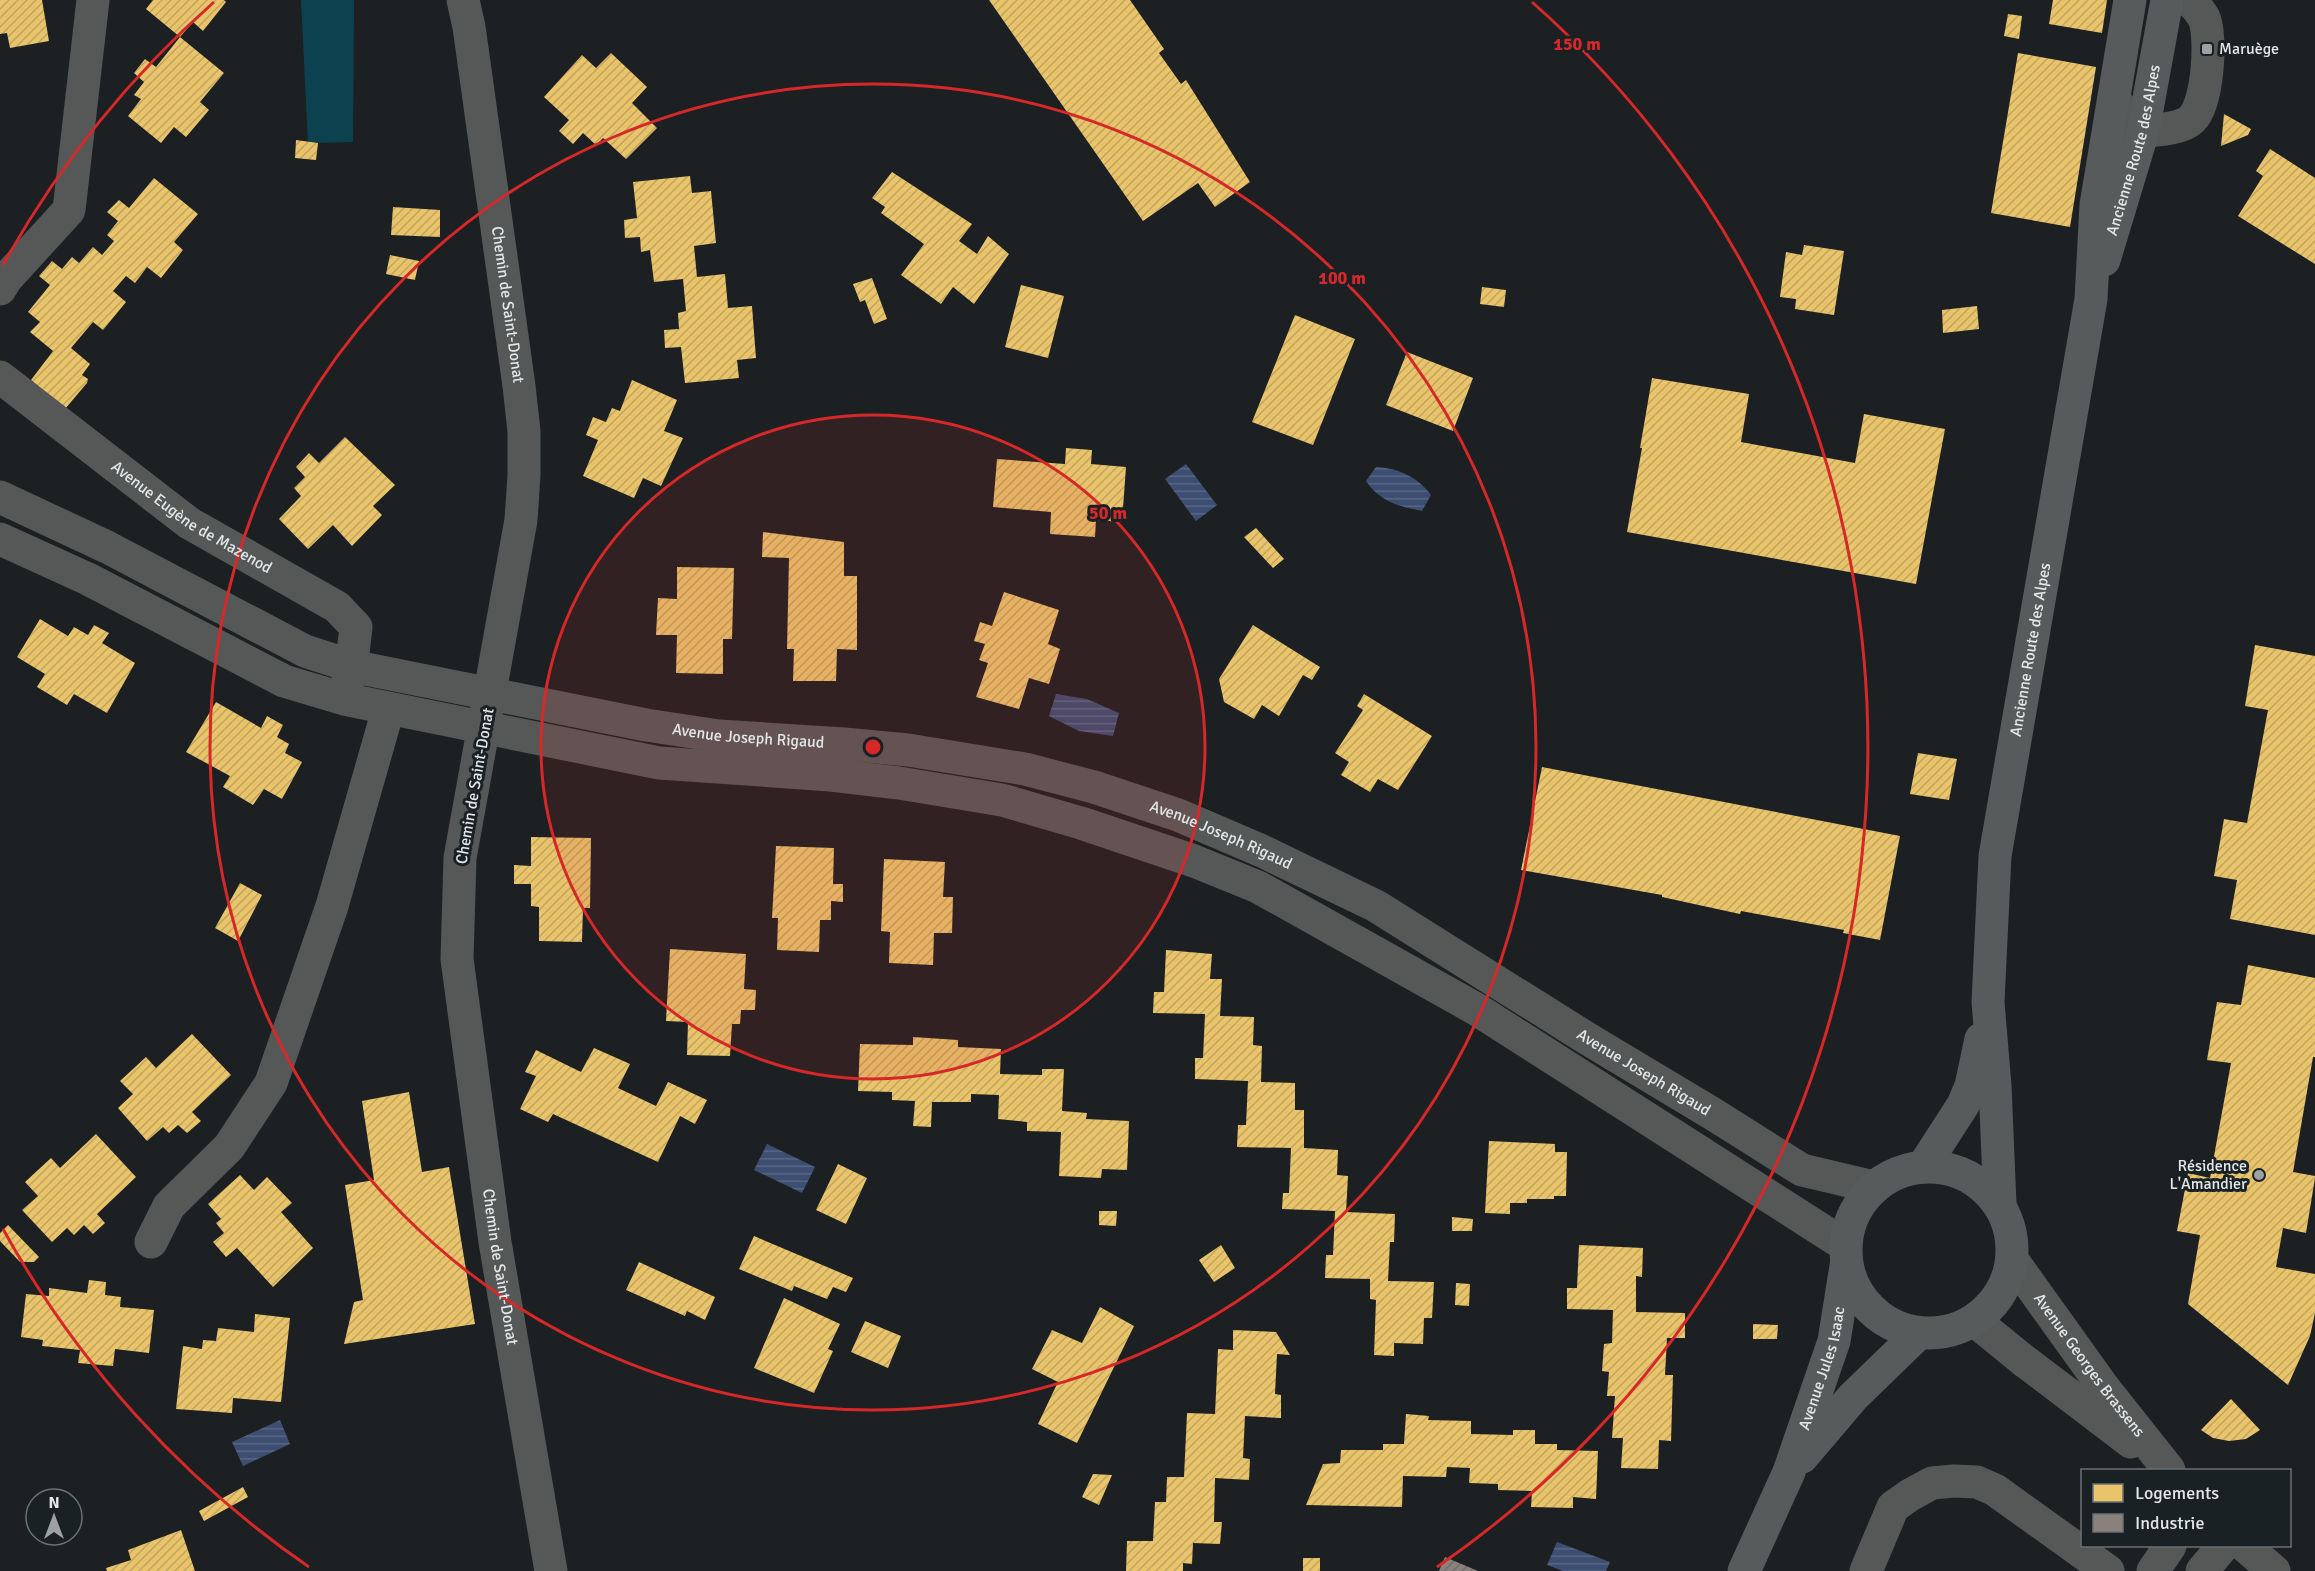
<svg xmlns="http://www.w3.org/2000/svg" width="2315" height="1571" font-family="Signika,sans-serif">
<defs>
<pattern id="water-rules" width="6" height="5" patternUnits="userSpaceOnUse" patternTransform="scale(1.5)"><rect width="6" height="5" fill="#3c4e71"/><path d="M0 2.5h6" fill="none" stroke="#586885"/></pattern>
<pattern id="homes-hatch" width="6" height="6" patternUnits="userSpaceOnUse" patternTransform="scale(1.5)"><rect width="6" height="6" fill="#e9c46a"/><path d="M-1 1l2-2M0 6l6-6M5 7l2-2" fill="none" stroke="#c0a461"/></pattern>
<pattern id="industry-hatch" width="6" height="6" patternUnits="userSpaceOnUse" patternTransform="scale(1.5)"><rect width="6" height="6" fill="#8a817c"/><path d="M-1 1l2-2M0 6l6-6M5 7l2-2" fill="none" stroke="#726c69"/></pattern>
</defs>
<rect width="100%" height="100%" fill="#1c2022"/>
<path fill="#0c4250" d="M 301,0 L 354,0 L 353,142 L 308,143 Z"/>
<path fill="url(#water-rules)" d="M 1186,464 L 1217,505 L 1196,521 L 1165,479 Z
M 1376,467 C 1398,468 1418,477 1431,495 L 1422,511 C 1400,507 1379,501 1366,481 Z
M 1056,694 L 1087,699 L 1119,713 L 1113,736 L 1079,731 L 1049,716 Z
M 767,1144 L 815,1167 L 802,1193 L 754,1170 Z
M 280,1420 L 290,1444 L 243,1466 L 232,1442 Z
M 1557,1542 L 1610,1562 L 1606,1571 L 1563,1571 L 1547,1565 Z"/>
<path fill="url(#homes-hatch)" d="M 0,0 L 42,0 L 49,41 L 10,48 L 7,33 L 0,34 Z
M 153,0 L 224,0 L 226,2 L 203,31 L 193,22 L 180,37 L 146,9 Z
M 989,0 L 1130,0 L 1164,49 L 1159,53 L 1181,84 L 1186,80 L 1250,182 L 1215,207 L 1198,183 L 1143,221 Z
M 2053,0 L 2107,0 L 2102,33 L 2049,24 Z
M 2008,14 L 2022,16 L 2019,39 L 2004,36 Z
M 180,37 L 224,73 L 200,102 L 209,110 L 186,137 L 174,127 L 161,143 L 128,116 L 141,99 L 134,95 L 144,82 L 134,73 L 145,59 L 156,67 Z
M 611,53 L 647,87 L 632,103 L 657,128 L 626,159 L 603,138 L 596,145 L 583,133 L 573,144 L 559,131 L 569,120 L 544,97 L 582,55 L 596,68 Z
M 2018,53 L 2096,67 L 2070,227 L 1991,213 Z
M 2224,114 L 2251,129 L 2248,135 L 2221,146 Z
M 296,140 L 318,143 L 316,160 L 295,158 Z
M 2270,149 L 2315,178 L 2315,264 L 2238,216 L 2263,176 L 2256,171 Z
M 892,172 L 972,224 L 959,241 L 977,254 L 988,236 L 1009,254 L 974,304 L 953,287 L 941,304 L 901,275 L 924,244 L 881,213 L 885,207 L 872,198 Z
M 690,176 L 692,193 L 711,191 L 716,243 L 694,246 L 697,277 L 725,274 L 728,308 L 752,306 L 756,358 L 737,360 L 739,378 L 685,383 L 681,347 L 665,348 L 664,330 L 679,329 L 678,313 L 686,311 L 683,279 L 654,282 L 650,250 L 641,252 L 640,237 L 625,238 L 624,220 L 637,218 L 633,182 Z
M 154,178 L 198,214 L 174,242 L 183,250 L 161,278 L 147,267 L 135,283 L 126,276 L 113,291 L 126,302 L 103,330 L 93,322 L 71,348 L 90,364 L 82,375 L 88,379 L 87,383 L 65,409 L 31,380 L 53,351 L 30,332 L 40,322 L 28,312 L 50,285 L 39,276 L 52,261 L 62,269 L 72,257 L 79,263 L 93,247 L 102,255 L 114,241 L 107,235 L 118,221 L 107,212 L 119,200 L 129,208 Z
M 393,207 L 440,210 L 440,237 L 391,235 Z
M 1804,245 L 1844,251 L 1834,315 L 1795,309 L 1796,299 L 1780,297 L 1786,252 L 1802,255 Z
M 390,255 L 419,261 L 415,280 L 386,274 Z
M 872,278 L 887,319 L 874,324 L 865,300 L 860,302 L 853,284 Z
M 1021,285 L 1064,296 L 1048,358 L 1005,347 Z
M 1482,287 L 1506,290 L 1504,307 L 1480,304 Z
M 1977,306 L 1979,329 L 1943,333 L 1942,310 Z
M 1295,315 L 1355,339 L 1313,445 L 1252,422 Z
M 1407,352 L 1473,378 L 1453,431 L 1386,405 Z
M 1652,378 L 1749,394 L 1741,442 L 1855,463 L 1864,414 L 1945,429 L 1916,584 L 1627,532 L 1642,448 L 1640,448 Z
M 632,380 L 677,400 L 664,431 L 683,438 L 661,486 L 643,478 L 634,498 L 583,476 L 598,440 L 586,435 L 593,417 L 606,422 L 612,408 L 620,411 Z
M 345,437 L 395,485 L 373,506 L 382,515 L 352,546 L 333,525 L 308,549 L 279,519 L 301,496 L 294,488 L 305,477 L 296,467 L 309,453 L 319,463 Z
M 1066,448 L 1092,450 L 1091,464 L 1126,467 L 1122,522 L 1096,520 L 1095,537 L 1050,534 L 1051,512 L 993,507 L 997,459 L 1065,464 Z
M 1256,528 L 1284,559 L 1273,568 L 1244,537 Z
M 763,532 L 844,542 L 844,576 L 857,576 L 857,650 L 837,649 L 836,681 L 793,681 L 794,649 L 787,649 L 789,558 L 762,557 Z
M 677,567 L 734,568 L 732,639 L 723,639 L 723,674 L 676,673 L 677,635 L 656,635 L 658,598 L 677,599 Z
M 1004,592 L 1059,610 L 1048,644 L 1060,649 L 1049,684 L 1029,678 L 1019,709 L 976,697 L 988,663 L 979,660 L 985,644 L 974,641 L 980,622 L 992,626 Z
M 40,619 L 68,636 L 74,627 L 88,635 L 94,625 L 109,633 L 102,643 L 135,663 L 107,713 L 74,694 L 67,705 L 37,687 L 45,674 L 17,657 Z
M 1253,625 L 1320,667 L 1312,680 L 1303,675 L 1279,716 L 1262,705 L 1254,719 L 1224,702 L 1219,679 Z
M 2255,645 L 2315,656 L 2315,935 L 2230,919 L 2237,880 L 2214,876 L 2224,819 L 2247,823 L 2268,710 L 2245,706 Z
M 1364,694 L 1432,736 L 1398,790 L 1378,779 L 1370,792 L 1341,775 L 1349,762 L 1335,753 L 1363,710 L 1357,706 Z
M 216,702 L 261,728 L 267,716 L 283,725 L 277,737 L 289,744 L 285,753 L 302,762 L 282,799 L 264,789 L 253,805 L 223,787 L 230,776 L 186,752 Z
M 1918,753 L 1957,759 L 1949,800 L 1910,794 Z
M 1542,767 L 1900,836 L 1880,940 L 1843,933 L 1844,930 L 1741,911 L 1740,914 L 1662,897 L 1662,895 L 1521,870 Z
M 531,837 L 591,838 L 590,908 L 583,908 L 582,942 L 539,941 L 539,907 L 531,906 L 531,884 L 514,884 L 514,865 L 531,866 Z
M 776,846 L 834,848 L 833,884 L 843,884 L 843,902 L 831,901 L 831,920 L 820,920 L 819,952 L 777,950 L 778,918 L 772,918 Z
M 884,859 L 945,862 L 943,897 L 953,897 L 952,933 L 934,933 L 933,965 L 889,963 L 890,932 L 881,931 Z
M 240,883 L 262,895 L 238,941 L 215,928 Z
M 670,949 L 746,954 L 744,989 L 756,990 L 755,1010 L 741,1010 L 740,1024 L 732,1024 L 730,1056 L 687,1055 L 688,1022 L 666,1021 Z
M 1166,950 L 1212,954 L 1210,979 L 1222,979 L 1220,1016 L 1254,1017 L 1253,1045 L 1262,1046 L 1261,1082 L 1295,1083 L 1295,1110 L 1304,1110 L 1304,1148 L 1338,1150 L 1337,1175 L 1348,1176 L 1346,1212 L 1395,1214 L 1394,1242 L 1390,1242 L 1388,1281 L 1434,1282 L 1432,1318 L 1424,1318 L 1423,1344 L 1394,1343 L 1394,1356 L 1374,1355 L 1376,1300 L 1370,1299 L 1370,1279 L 1325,1278 L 1326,1255 L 1333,1255 L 1335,1211 L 1282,1209 L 1283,1193 L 1289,1193 L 1291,1148 L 1237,1147 L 1238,1125 L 1246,1125 L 1248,1081 L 1195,1079 L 1195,1058 L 1203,1058 L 1205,1014 L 1153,1013 L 1154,992 L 1164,992 Z
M 2248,965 L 2315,978 L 2315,1057 L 2313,1057 L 2293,1172 L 2315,1176 L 2315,1178 L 2306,1233 L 2283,1228 L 2276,1267 L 2315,1274 L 2315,1313 L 2310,1336 L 2288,1385 L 2188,1304 L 2200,1235 L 2177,1231 L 2188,1173 L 2210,1178 L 2231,1063 L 2207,1060 L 2217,1002 L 2241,1005 Z
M 192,1034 L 231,1075 L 192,1112 L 201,1121 L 187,1133 L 178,1125 L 169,1133 L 163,1127 L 147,1141 L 118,1108 L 133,1094 L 120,1081 L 146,1057 L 156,1068 Z
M 913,1037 L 958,1040 L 958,1047 L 1001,1049 L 1000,1074 L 1042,1075 L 1042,1069 L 1064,1069 L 1062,1111 L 1087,1113 L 1086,1119 L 1129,1121 L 1127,1170 L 1102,1169 L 1101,1178 L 1059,1176 L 1061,1132 L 1027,1131 L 1027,1122 L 998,1119 L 999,1095 L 971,1094 L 971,1102 L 932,1102 L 931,1127 L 913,1126 L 915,1101 L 892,1100 L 892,1092 L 858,1091 L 860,1044 L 913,1045 Z
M 594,1048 L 630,1064 L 618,1088 L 656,1106 L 668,1082 L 707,1100 L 695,1124 L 680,1116 L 658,1162 L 553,1114 L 548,1122 L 520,1109 L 536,1076 L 525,1072 L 536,1050 L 581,1072 Z
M 409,1092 L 422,1172 L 449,1167 L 475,1324 L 344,1344 L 354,1302 L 363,1300 L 345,1185 L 374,1180 L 362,1101 Z
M 96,1134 L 136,1177 L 97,1214 L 105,1223 L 93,1234 L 84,1225 L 74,1235 L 67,1228 L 52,1242 L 22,1210 L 38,1196 L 25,1182 L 51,1158 L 60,1168 Z
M 1489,1141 L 1555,1144 L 1555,1152 L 1567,1152 L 1566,1196 L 1554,1196 L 1554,1199 L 1527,1199 L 1527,1203 L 1510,1203 L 1510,1214 L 1485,1213 Z
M 838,1164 L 867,1178 L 846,1224 L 816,1210 Z
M 240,1175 L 254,1190 L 267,1177 L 292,1203 L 281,1212 L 313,1248 L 273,1287 L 237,1248 L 226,1257 L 213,1242 L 224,1233 L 216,1223 L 221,1219 L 208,1204 Z
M 1099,1211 L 1117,1211 L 1116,1226 L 1099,1225 Z
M 1452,1217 L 1473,1219 L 1472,1231 L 1452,1231 Z
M 8,1225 L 39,1257 L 34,1262 L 20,1262 L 0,1241 L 0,1233 Z
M 754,1236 L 853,1278 L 846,1292 L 833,1287 L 827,1299 L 794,1286 L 792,1291 L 739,1269 Z
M 1221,1245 L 1235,1268 L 1214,1282 L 1199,1260 Z
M 1579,1245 L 1643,1248 L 1642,1277 L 1636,1276 L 1636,1312 L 1685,1313 L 1685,1338 L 1667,1338 L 1665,1375 L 1673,1375 L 1671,1441 L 1659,1440 L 1658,1469 L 1621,1468 L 1623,1438 L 1612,1438 L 1615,1396 L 1607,1396 L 1609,1372 L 1602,1371 L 1604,1344 L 1612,1343 L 1613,1310 L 1567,1309 L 1567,1288 L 1577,1288 Z
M 639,1262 L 715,1297 L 705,1320 L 687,1311 L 685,1316 L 626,1290 Z
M 89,1280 L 106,1282 L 105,1295 L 121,1297 L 120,1307 L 154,1310 L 149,1353 L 115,1349 L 113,1366 L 78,1363 L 80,1350 L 42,1346 L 43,1340 L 21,1337 L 26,1294 L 49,1296 L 49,1288 L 87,1293 Z
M 1456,1283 L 1470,1284 L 1469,1306 L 1455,1305 Z
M 784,1298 L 840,1324 L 828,1349 L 833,1351 L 814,1393 L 754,1368 Z
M 1100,1307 L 1134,1326 L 1077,1443 L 1038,1424 L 1058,1382 L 1032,1369 L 1052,1330 L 1082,1343 Z
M 255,1314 L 290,1318 L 281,1402 L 233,1398 L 232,1413 L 176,1409 L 183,1346 L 202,1349 L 203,1340 L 216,1341 L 218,1328 L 254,1332 Z
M 865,1321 L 901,1336 L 888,1368 L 851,1352 Z
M 1753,1324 L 1778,1325 L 1777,1339 L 1753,1339 Z
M 1233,1330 L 1276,1332 L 1290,1355 L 1277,1354 L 1275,1394 L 1281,1395 L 1281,1418 L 1245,1416 L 1243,1458 L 1250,1459 L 1249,1480 L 1215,1478 L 1214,1522 L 1222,1522 L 1220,1544 L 1193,1543 L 1192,1564 L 1183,1563 L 1183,1571 L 1126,1571 L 1127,1541 L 1153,1541 L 1155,1502 L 1166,1502 L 1167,1477 L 1184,1477 L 1187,1413 L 1215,1414 L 1218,1349 L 1233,1350 Z
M 2231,1399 L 2260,1430 L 2246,1439 L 2229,1441 L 2213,1438 L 2201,1430 Z
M 1406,1414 L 1429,1416 L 1428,1420 L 1471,1421 L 1471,1434 L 1513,1435 L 1513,1430 L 1535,1430 L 1535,1444 L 1557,1444 L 1557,1450 L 1598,1451 L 1596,1499 L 1573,1497 L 1573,1508 L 1531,1507 L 1532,1491 L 1498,1490 L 1498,1484 L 1469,1483 L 1470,1468 L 1447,1467 L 1446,1477 L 1403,1476 L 1402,1507 L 1306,1505 L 1323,1464 L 1340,1463 L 1341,1450 L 1383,1450 L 1383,1444 L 1404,1444 Z
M 1093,1474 L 1112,1475 L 1099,1505 L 1082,1497 Z
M 243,1487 L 248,1497 L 204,1521 L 199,1511 Z
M 181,1530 L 195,1571 L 107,1571 L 106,1568 L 131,1560 L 128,1550 Z
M 1303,1558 L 1320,1558 L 1320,1571 L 1303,1571 Z"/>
<path fill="url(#industry-hatch)" d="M 1445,1557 L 1478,1571 L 1439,1571 Z"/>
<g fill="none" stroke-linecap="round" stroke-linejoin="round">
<g stroke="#565858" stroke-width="33">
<path id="s1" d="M 463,0 L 469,27 L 519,386 L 524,431 L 524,475 L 521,520 L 460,858 L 457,959 L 495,1242 L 551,1571"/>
<path d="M 2114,101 L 2143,131 C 2157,130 2182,129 2192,119 C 2208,103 2212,37 2204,18 C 2200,11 2195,5 2189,0"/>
<path d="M 0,289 L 6,279 L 69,210 L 93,0"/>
<path id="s2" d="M 0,377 L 189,523 L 337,607 L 356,627 L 353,653 L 345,695"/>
<path d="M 151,1242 L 169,1206 L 229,1147 L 271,1083 L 332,906 L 388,710"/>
<path d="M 1866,1571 L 1893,1507 L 1910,1495 L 1932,1483 L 1954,1481 L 1977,1482 L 1995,1490 L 2108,1571"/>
<path d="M 2153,1571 L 2170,1546"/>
<path d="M 2202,1571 L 2223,1546"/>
</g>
<g stroke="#565858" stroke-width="33">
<path id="s3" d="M 0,497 L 107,547 L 305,651 L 351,666 L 646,725 L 719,736 L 844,744 L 908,750 L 1025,769 L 1094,787 L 1178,815 L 1262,851 L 1376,906 L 1588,1039 L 1713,1114 L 1802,1170 L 1874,1187"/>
<path d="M 0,539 L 88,579 L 284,681 L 344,699 L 659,763 L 831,775 L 899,783 L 1002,800 L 1081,823 L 1194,861 L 1258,887 L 1476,1009 L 1845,1245"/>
<path id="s4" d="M 2013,1261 L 2104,1388 L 2169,1470"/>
<path d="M 1975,1321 L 2023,1360 L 2131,1442"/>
<path d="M 2245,1546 L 2274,1571"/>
</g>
<g stroke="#585b5b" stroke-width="33">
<path id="s5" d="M 2104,260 L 2143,131 L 2167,0"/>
<path d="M 1923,1167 L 1963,1105 L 1971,1086 L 1981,1039"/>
<circle cx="1929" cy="1250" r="83"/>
<path id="s6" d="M 2000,1204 L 1995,1086 L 1988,1002 L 1995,856 L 2091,299 L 2096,205 L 2130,0"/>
<path d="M 1802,1457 L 1853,1397 L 1919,1333"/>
<path id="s7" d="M 1744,1571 L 1789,1472 L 1834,1341 L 1846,1266"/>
</g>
</g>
<circle cx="873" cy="747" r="332" fill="#d62828" fill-opacity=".12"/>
<g fill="none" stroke="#d62828" stroke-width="3">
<circle cx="873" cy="747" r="332"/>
<circle cx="873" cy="747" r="663"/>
<path d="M309 1567A995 995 0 0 1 3 1229M3 265A995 995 0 0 1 214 2M1532 2A995 995 0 0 1 1437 1567"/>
</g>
<g fill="#9da1a3" stroke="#1a2124" stroke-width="2">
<rect x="2201" y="43" width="12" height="12" rx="3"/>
<circle cx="2259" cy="1175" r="6"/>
</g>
<g text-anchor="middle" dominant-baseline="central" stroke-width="6" stroke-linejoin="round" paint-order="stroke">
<g font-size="16" fill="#e2e7e9" stroke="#1a2124" text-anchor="start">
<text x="2219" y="49">Maruège</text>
<text x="2247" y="1166" text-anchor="end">Résidence<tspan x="2247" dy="18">L'Amandier</tspan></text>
</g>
<g font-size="16" fill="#e2e7e9" stroke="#1a2124">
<text stroke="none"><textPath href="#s5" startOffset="114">Ancienne Route des Alpes</textPath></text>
<text stroke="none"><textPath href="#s1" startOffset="308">Chemin de Saint-Donat</textPath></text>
<text stroke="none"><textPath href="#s2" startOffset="238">Avenue Eugène de Mazenod</textPath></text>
<text stroke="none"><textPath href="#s6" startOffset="558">Ancienne Route des Alpes</textPath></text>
<text stroke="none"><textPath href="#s3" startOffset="794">Avenue Joseph Rigaud</textPath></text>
<text transform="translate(475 786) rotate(-80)">Chemin de Saint-Donat</text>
<text stroke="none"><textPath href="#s3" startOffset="1280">Avenue Joseph Rigaud</textPath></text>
<text stroke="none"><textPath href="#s3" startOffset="1766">Avenue Joseph Rigaud</textPath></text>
<text stroke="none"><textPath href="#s1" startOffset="1280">Chemin de Saint-Donat</textPath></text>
<text stroke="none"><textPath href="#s4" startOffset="129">Avenue Georges Brassens</textPath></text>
<text stroke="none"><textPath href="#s7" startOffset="218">Avenue Jules Isaac</textPath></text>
</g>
</g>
<circle cx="873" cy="747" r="9" fill="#d62828" stroke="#1a2124" stroke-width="3"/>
<g font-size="18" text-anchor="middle" font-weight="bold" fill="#d62828" stroke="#1a2124" stroke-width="6" stroke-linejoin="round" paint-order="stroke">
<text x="1577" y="50">150 m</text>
<text x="1342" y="284">100 m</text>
<text x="1108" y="519">50 m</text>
</g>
<rect x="2081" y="1469" width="210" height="78" fill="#1a2124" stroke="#6a7073" stroke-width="1.5"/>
<rect x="2093" y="1484" width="30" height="18" fill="#e9c46a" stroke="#6a7073" stroke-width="1.5"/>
<text x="2135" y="1499" font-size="18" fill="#e2e7e9">Logements</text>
<rect x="2093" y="1514" width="30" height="18" fill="#8a817c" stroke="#6a7073" stroke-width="1.5"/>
<text x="2135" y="1529" font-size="18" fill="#e2e7e9">Industrie</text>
<g transform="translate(54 1517)"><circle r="28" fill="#1a2124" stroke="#6a7073" stroke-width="1.5"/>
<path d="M0-4.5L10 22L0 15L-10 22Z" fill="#9da1a3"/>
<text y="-9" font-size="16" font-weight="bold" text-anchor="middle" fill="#e2e7e9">N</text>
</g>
</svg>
